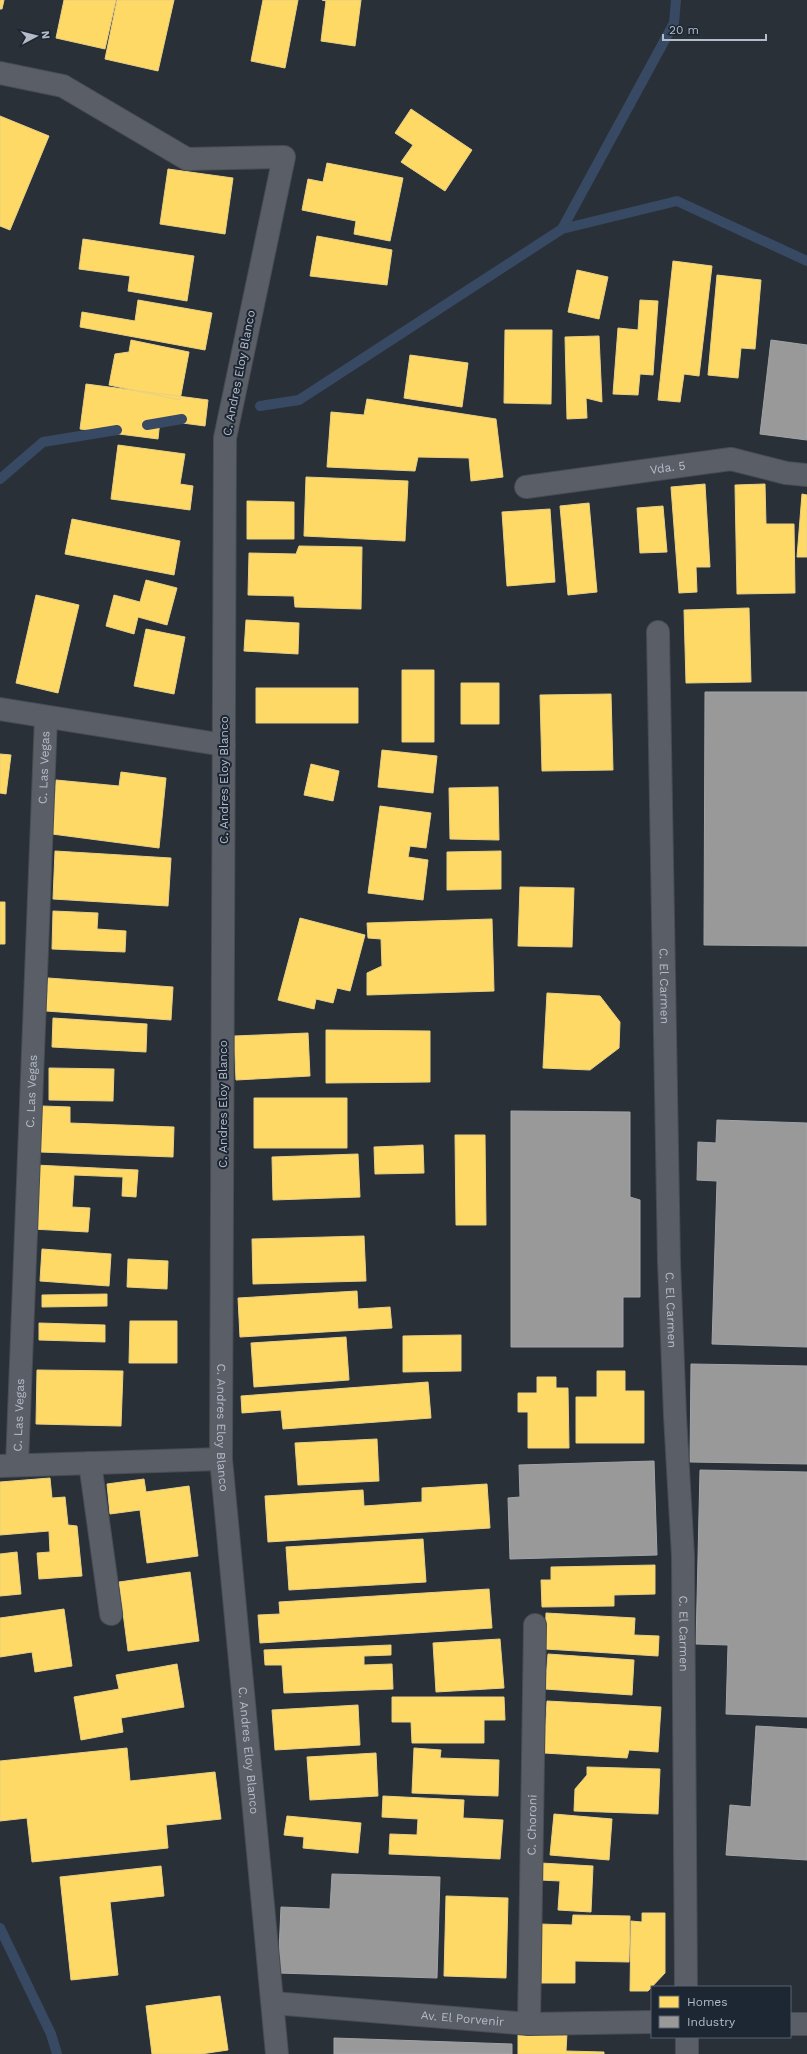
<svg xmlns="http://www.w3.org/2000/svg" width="807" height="2054" font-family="'Work Sans',sans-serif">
<rect width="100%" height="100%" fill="#2a3038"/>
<path fill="#ffd966" stroke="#e8d084" d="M 0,0 L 4,0 L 2,9 L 0,9 Z
M 64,0 L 116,0 L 105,49 L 56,38 Z
M 117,0 L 174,0 L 158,71 L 105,59 Z
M 263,0 L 298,0 L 285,68 L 251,61 Z
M 322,0 L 361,0 L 355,46 L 321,41 L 326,1 Z
M 411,109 L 472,150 L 445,191 L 401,162 L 413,145 L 395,133 Z
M 0,116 L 49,136 L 10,230 L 0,226 Z
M 327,163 L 403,178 L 390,241 L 354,234 L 356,221 L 302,210 L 308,179 L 323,182 Z
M 168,169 L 233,178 L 225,234 L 160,224 Z
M 317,236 L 392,250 L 387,285 L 310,276 Z
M 83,239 L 194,256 L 187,301 L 128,291 L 130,276 L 79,269 Z
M 673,261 L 712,266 L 699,376 L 684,374 L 680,402 L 658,400 Z
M 577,270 L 608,277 L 599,319 L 568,312 Z
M 717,275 L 761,280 L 755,349 L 741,348 L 738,378 L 708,375 Z
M 138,300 L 212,313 L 205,350 L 80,327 L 82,312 L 135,321 Z
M 640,300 L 658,301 L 653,375 L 640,374 L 638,395 L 613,394 L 618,328 L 638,330 Z
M 505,330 L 552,330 L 551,404 L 504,403 Z
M 599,336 L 602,402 L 586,398 L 587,418 L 567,419 L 565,337 Z
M 131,340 L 189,352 L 180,400 L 109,385 L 115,354 L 129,352 Z
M 410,355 L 468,363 L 462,407 L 404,398 Z
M 86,384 L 208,400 L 205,426 L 160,420 L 158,439 L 80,429 Z
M 367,399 L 496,419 L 503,477 L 471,481 L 469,458 L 418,457 L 415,471 L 327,467 L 331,412 L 364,415 Z
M 118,445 L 185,454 L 180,484 L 193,486 L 190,510 L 111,499 Z
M 306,477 L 408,481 L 405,541 L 304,536 Z
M 705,484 L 710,567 L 696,567 L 697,592 L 679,593 L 671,487 Z
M 765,484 L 766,524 L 794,524 L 795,593 L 737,594 L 735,485 Z
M 802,494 L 807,495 L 807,557 L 797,557 Z
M 247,501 L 294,502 L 294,539 L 247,539 Z
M 589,503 L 597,592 L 568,595 L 560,506 Z
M 663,506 L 667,552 L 640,553 L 637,508 Z
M 550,509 L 555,582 L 507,586 L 502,512 Z
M 72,519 L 180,541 L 174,575 L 65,554 Z
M 299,546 L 362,547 L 361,609 L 295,607 L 294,596 L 248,595 L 249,553 L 296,554 Z
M 146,580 L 177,588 L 167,625 L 138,617 L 134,634 L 106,626 L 114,595 L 140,602 Z
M 36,595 L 79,605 L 58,693 L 16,683 Z
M 749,608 L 751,682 L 686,683 L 684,610 Z
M 246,620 L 299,623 L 298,654 L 244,651 Z
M 146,629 L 185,637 L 174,694 L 134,686 Z
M 402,670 L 434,670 L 434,742 L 402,742 Z
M 461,683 L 499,683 L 499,724 L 461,724 Z
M 256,688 L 358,688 L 358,723 L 256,723 Z
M 611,694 L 613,770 L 542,771 L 540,695 Z
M 382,750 L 437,756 L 433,793 L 378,787 Z
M 0,754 L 11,755 L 6,794 L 0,793 Z
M 311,764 L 339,771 L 333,801 L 304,795 Z
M 121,772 L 166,778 L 159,848 L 52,834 L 56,780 L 119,786 Z
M 498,787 L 499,840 L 450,839 L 449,788 Z
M 380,806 L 431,813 L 426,848 L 410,846 L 408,857 L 428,860 L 423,900 L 368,893 Z
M 55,851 L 171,858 L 168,906 L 53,899 Z
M 501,851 L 501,889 L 447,890 L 447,852 Z
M 520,887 L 574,888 L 572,947 L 518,946 Z
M 0,902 L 5,902 L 5,944 L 0,944 Z
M 53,911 L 98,913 L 97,929 L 126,931 L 125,952 L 52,949 Z
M 300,918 L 365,935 L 350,991 L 337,988 L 333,1003 L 316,999 L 314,1009 L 278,1000 Z
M 492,919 L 494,991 L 367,995 L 367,973 L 382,966 L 381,939 L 368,938 L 367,923 Z
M 48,978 L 173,987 L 171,1020 L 46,1011 Z
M 547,993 L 600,996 L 620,1022 L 619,1048 L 590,1070 L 543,1068 Z
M 53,1018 L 147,1024 L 146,1052 L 52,1047 Z
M 326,1030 L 430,1031 L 430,1082 L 326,1083 Z
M 308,1033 L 310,1076 L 236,1080 L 234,1036 Z
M 49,1068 L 114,1069 L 113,1101 L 49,1100 Z
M 254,1098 L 347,1098 L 347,1148 L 254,1148 Z
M 42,1106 L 70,1107 L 70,1123 L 174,1127 L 173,1157 L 40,1152 Z
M 455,1135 L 485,1135 L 486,1225 L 456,1225 Z
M 423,1145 L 424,1173 L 375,1174 L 374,1147 Z
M 358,1154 L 360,1197 L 273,1200 L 272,1157 Z
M 35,1165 L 138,1170 L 136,1197 L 122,1196 L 123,1177 L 74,1175 L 72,1207 L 90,1208 L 88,1232 L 32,1229 Z
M 364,1236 L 366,1281 L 253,1284 L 252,1239 Z
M 42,1249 L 111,1254 L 109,1286 L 40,1281 Z
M 128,1259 L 168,1261 L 167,1289 L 127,1287 Z
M 357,1291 L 358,1309 L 390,1307 L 392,1328 L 240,1337 L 238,1298 Z
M 107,1294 L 107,1306 L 42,1307 L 42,1295 Z
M 130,1321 L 177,1321 L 177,1363 L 129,1363 Z
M 39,1323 L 105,1325 L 105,1342 L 39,1340 Z
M 461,1335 L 461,1371 L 403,1372 L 403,1336 Z
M 346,1337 L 349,1380 L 254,1387 L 251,1343 Z
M 37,1370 L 123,1371 L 121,1426 L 36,1424 Z
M 597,1371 L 625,1371 L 625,1391 L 644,1391 L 644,1443 L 576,1443 L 576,1397 L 597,1397 Z
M 537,1377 L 556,1377 L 556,1388 L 568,1388 L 569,1448 L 528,1448 L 528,1412 L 518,1412 L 518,1393 L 537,1393 Z
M 428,1382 L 431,1418 L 283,1429 L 281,1410 L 242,1413 L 241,1396 Z
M 377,1439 L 379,1481 L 298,1485 L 295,1443 Z
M 50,1478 L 52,1498 L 65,1497 L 68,1525 L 77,1526 L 82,1576 L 39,1579 L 37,1553 L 50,1552 L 49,1531 L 0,1535 L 0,1482 Z
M 144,1479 L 146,1492 L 189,1486 L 198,1556 L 147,1563 L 140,1510 L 110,1514 L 107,1484 Z
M 487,1484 L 490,1528 L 268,1542 L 265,1496 L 363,1490 L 364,1506 L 422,1502 L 422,1488 Z
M 423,1539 L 426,1582 L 289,1590 L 286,1547 Z
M 17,1552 L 21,1594 L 0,1596 L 0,1554 Z
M 655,1565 L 655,1594 L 614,1595 L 614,1606 L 542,1607 L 541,1580 L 551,1580 L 551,1567 Z
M 190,1572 L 199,1641 L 128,1651 L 119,1582 Z
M 489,1589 L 492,1628 L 260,1643 L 258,1615 L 280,1614 L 279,1602 Z
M 64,1609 L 72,1666 L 35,1672 L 32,1652 L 0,1657 L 0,1618 Z
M 546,1613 L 635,1618 L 634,1635 L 659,1636 L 658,1656 L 545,1649 Z
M 500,1639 L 504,1688 L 436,1692 L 433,1643 Z
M 391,1645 L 391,1655 L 364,1656 L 364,1665 L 392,1664 L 393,1689 L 284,1693 L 282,1665 L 265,1665 L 264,1650 Z
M 548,1654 L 634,1660 L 632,1695 L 545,1689 Z
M 177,1664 L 184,1707 L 121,1718 L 123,1732 L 81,1740 L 74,1697 L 119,1689 L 116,1675 Z
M 392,1697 L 504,1697 L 505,1720 L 484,1720 L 484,1743 L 412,1743 L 411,1722 L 392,1722 Z
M 547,1701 L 661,1707 L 658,1752 L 629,1750 L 627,1758 L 544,1753 Z
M 358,1705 L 360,1745 L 275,1750 L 272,1710 Z
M 127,1748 L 130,1781 L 215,1772 L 221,1819 L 166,1825 L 168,1848 L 32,1862 L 27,1818 L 0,1821 L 0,1761 Z
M 414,1748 L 441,1750 L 440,1758 L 499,1760 L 498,1796 L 412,1793 Z
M 376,1753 L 378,1796 L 310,1800 L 307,1757 Z
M 587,1767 L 660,1769 L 658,1814 L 574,1811 L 575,1789 L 587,1775 Z
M 383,1796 L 464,1800 L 463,1818 L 503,1820 L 500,1859 L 389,1854 L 390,1834 L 417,1835 L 418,1819 L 382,1817 Z
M 554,1814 L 612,1819 L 609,1860 L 550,1855 Z
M 287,1816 L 361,1823 L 358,1853 L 303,1848 L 304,1837 L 284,1835 Z
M 541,1863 L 593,1866 L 591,1912 L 558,1910 L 560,1881 L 540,1880 Z
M 161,1866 L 164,1896 L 110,1902 L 118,1975 L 71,1980 L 60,1877 Z
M 446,1896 L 508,1898 L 506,1978 L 444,1976 Z
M 642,1913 L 665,1913 L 665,1973 L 648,1991 L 630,1991 L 631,1921 L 642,1922 Z
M 573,1915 L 630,1916 L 629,1962 L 575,1961 L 575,1983 L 538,1983 L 539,1924 L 572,1925 Z
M 220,1996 L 228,2050 L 201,2054 L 152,2054 L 146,2006 Z
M 518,2032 L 567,2033 L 566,2051 L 604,2052 L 604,2054 L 518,2054 Z"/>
<path fill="#999" stroke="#a1a4a7" d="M 771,340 L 807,345 L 807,440 L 760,434 Z
M 705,692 L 807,692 L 807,946 L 704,945 Z
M 511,1111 L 630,1112 L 630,1197 L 640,1200 L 640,1297 L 623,1297 L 623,1347 L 511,1347 Z
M 717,1120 L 807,1123 L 807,1347 L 712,1344 L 717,1181 L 697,1180 L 698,1142 L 716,1143 Z
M 691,1364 L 807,1366 L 807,1464 L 690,1462 Z
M 654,1461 L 657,1555 L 510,1559 L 508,1498 L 520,1497 L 519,1465 Z
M 700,1470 L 807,1472 L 807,1717 L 726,1714 L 728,1645 L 696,1644 Z
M 756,1726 L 807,1729 L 807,1860 L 726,1855 L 730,1805 L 751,1807 Z
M 332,1874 L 440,1877 L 437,1978 L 278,1973 L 281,1907 L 330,1909 Z
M 334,2038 L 512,2044 L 512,2054 L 334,2054 Z"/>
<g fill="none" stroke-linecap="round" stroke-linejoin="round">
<path stroke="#384963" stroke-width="10" d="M 562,229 L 677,201 L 807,261
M 260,406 L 299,400 L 562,229 L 674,23 L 676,0
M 147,425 L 182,419
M 0,479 L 43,442 L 117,430
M 0,1928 L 51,2034 L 57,2054"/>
<g stroke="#484c53" stroke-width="24">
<g id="minor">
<path id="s1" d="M 0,73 L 63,86 L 187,159 L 284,157 L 225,438 L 221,1459 L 277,2054"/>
<path id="s2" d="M 526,487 L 731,459 L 786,473 L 807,475"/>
<path id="s3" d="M 658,632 L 669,1262 L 675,1416 L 683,1556 L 686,1987"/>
<path d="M 0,709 L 224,745"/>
<path d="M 90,1463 L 111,1614"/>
<path id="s4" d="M 17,1465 L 46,717"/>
<path d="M 0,1466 L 221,1459"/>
<path id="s5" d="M 273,2003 L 529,2024 L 652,2022"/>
<path id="s6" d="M 529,2024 L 535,1625"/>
<path d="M 790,2024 L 807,2024"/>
<path d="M 687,2037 L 687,2054"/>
</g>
</g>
<use href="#minor" stroke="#5a5e66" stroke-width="22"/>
</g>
<g text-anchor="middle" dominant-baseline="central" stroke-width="4" stroke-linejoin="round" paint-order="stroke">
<g font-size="12" fill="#b4bcc9" stroke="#1d2633">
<text transform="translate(239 373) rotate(-79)">C. Andres Eloy Blanco</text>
<text stroke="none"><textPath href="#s2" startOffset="143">Vda. 5</textPath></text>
<text stroke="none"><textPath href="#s4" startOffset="698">C. Las Vegas</textPath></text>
<text transform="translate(224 780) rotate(-90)">C. Andres Eloy Blanco</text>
<text stroke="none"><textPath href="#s3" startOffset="354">C. El Carmen</textPath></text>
<text stroke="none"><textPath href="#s4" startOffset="374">C. Las Vegas</textPath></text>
<text transform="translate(223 1104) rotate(-90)">C. Andres Eloy Blanco</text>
<text stroke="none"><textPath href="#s3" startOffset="678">C. El Carmen</textPath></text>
<text stroke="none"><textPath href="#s4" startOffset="50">C. Las Vegas</textPath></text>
<text stroke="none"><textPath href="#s1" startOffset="1582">C. Andres Eloy Blanco</textPath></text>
<text stroke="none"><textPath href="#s3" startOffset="1002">C. El Carmen</textPath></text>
<text stroke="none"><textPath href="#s1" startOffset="1906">C. Andres Eloy Blanco</textPath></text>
<text stroke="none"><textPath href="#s6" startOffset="199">C. Choroni</textPath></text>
<text stroke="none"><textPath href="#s5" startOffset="190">Av. El Porvenir</textPath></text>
</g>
</g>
<rect x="651" y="1986" width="140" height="52" fill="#1d2633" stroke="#59626f"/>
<rect x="659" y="1996" width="20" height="12" fill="#ffd966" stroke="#59626f"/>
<text x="687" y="2006" font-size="12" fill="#b4bcc9">Homes</text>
<rect x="659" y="2016" width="20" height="12" fill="#999999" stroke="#59626f"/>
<text x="687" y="2026" font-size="12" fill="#b4bcc9">Industry</text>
<g transform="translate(36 36) rotate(83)" stroke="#1d2633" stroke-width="3" paint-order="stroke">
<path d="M0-3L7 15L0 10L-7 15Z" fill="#b4bcc9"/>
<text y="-6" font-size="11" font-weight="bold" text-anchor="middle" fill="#b4bcc9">N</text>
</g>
<path d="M663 34v6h103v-6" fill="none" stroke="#b4bcc9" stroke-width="2"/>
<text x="669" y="34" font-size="12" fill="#b4bcc9" stroke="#1d2633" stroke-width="3" paint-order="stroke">20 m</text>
</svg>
